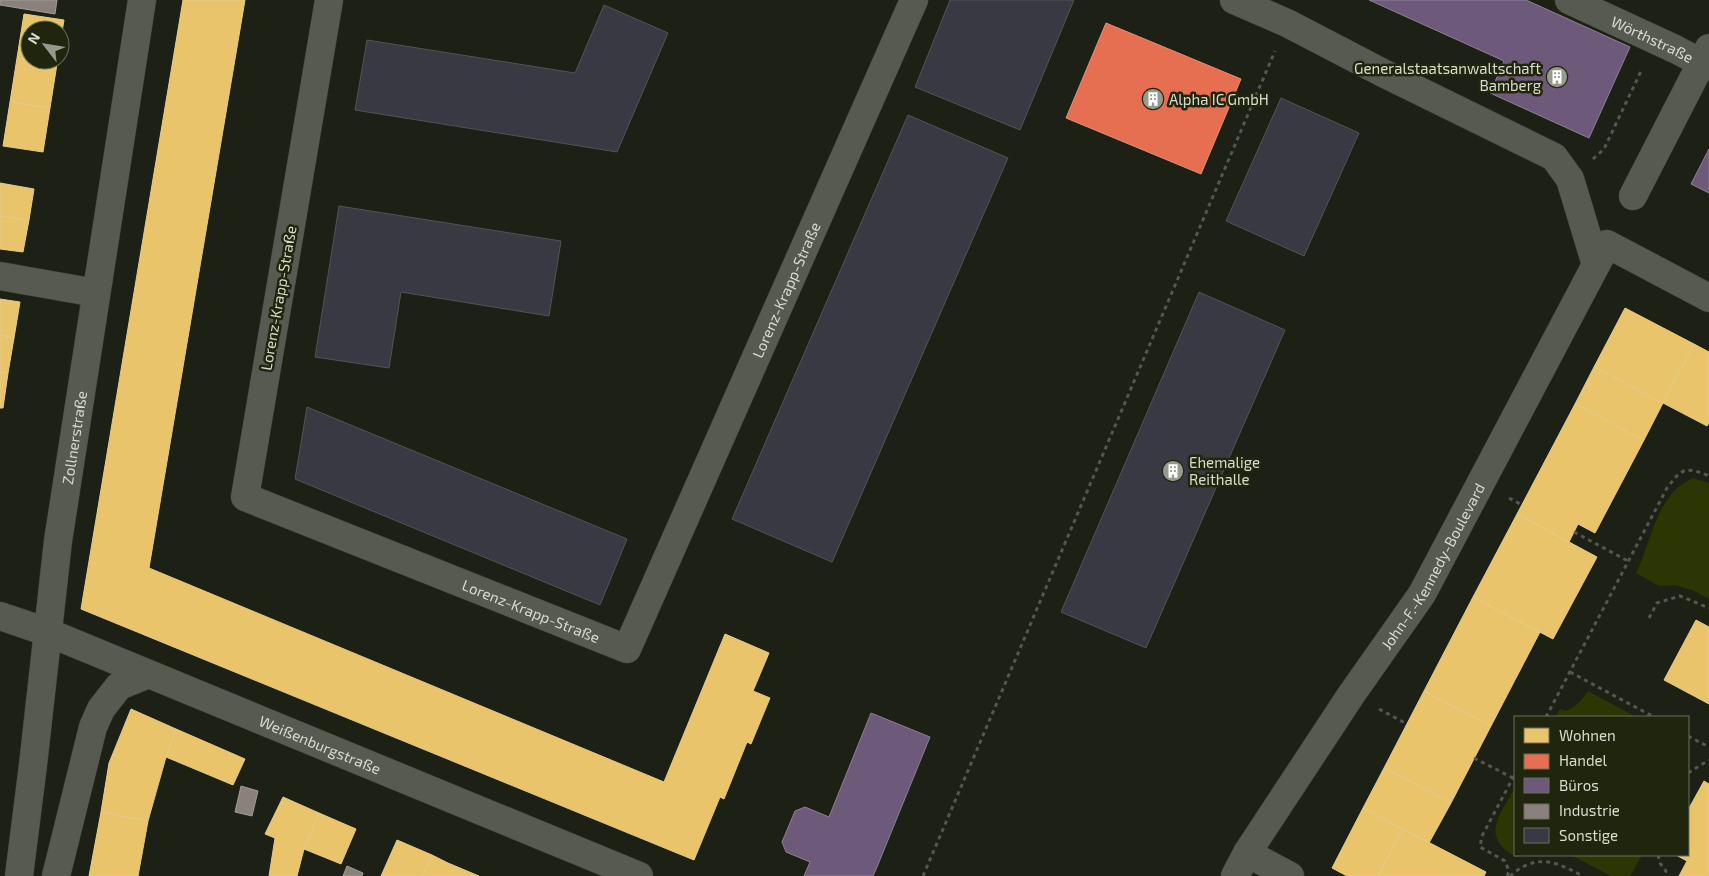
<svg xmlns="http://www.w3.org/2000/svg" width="1709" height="876" font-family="'Exo 2',sans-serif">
<rect width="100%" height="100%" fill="#1d2014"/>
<path fill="#2c3604" d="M 1693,478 L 1709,483 L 1709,599 L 1692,590 L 1675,585 L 1659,586 L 1636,573 C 1652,541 1656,494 1693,478 Z
M 1588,691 L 1636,717 L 1555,717 L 1560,709 L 1566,711 C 1576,707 1582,700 1588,691 Z
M 1515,788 L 1515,855 L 1525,855 L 1516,857 C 1479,836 1500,815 1515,788 Z
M 1571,855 L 1642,855 L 1630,876 L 1611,876 Z"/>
<path fill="#e9c46a" stroke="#e4cb88" d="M 183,0 L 245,0 L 149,568 L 664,782 L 725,634 L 769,653 L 753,691 L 770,698 L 751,744 L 747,742 L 724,799 L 720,797 L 694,860 L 81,609 Z
M 24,14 L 64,20 L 60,44 L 60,30 L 30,30 L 30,60 L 17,58 Z
M 17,58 L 57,64 L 50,108 L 10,102 Z
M 10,102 L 50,108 L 43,152 L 3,146 Z
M 0,183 L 34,189 L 29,220 L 0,216 Z
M 0,216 L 29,220 L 23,252 L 0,249 Z
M 0,299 L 20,302 L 14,338 L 0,335 Z
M 1625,308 L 1694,344 L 1663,403 L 1594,367 Z
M 0,335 L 14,338 L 8,373 L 0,372 Z
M 1694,344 L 1709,352 L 1709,423 L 1707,426 L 1663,403 Z
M 1594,367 L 1663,403 L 1644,440 L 1575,404 Z
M 0,372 L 8,373 L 3,408 L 0,408 Z
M 1575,404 L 1644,440 L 1595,533 L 1578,524 L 1569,542 L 1517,514 Z
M 1517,514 L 1597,557 L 1553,639 L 1473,597 Z
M 1473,597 L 1540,632 L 1491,726 L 1424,691 Z
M 1696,620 L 1709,627 L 1709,704 L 1664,680 Z
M 1424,691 L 1491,726 L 1451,803 L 1384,768 Z
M 131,709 L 176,729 L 166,757 L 148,821 L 101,812 L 109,763 Z
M 176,729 L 245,759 L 233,785 L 166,757 Z
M 1384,768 L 1451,803 L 1429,843 L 1363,808 Z
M 1704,781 L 1709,784 L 1709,876 L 1679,876 L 1687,861 L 1676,855 L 1688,855 L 1688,810 Z
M 283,797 L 319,813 L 304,849 L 297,876 L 269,876 L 275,838 L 265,834 Z
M 1363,808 L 1403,829 L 1378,876 L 1347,876 L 1332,868 Z
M 101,812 L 148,821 L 138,876 L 89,876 Z
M 319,813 L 356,829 L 341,864 L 304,849 Z
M 1403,829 L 1486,872 L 1484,876 L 1378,876 Z
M 397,840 L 432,855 L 423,876 L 381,876 Z
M 432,855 L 448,863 L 479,876 L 423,876 Z"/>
<path fill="#e76f51" stroke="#e29076" d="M 1106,23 L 1241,79 L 1201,174 L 1066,118 Z"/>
<path fill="#6d597a" stroke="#8d8093" d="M 1369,0 L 1526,0 L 1630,47 L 1589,138 L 1490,93 L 1504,61 Z
M 1709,149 L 1709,193 L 1691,184 Z
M 871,713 L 930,737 L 877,867 L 873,876 L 804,876 L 810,862 L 786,852 L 782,842 L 795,811 L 805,807 L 829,817 Z"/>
<path fill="#8a817c" stroke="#a19c94" d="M 0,0 L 57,0 L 55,14 L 0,5 Z
M 241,786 L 258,791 L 252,816 L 235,812 Z
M 347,866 L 363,873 L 362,876 L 343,876 Z"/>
<path fill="#393943" stroke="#525454" d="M 950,0 L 1074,0 L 1020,130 L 915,87 Z
M 604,5 L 668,33 L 617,152 L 355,110 L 367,40 L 575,73 Z
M 1281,98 L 1359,133 L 1304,256 L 1226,221 Z
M 908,115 L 1008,158 L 832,562 L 732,519 Z
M 339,206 L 561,241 L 549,316 L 401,292 L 389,368 L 315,357 Z
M 1199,292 L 1285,330 L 1146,648 L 1061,612 Z
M 307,407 L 627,539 L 600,605 L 295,479 Z"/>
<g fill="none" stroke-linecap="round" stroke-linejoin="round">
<g stroke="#393c33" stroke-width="29">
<g id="minor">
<path id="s1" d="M 329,0 L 245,497 L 627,649 L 914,0"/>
<path d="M 1234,0 L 1287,23 L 1383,73 L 1554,157 L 1570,179 L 1596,265"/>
<path id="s2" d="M 1569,0 L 1675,49 L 1709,67"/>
<path d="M 1633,196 L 1709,48"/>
<path d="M 0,276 L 96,293"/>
<path id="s3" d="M 0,616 L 47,632 L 639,876"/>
<path d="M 1247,853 L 1290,876"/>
<path id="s4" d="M 19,876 L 33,765 L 58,541 L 142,0"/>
<path d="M 56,876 L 93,727 L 101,709 L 119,686 L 149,674"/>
<path id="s5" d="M 1235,876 L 1247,853 L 1351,695 L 1422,594 L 1607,244 L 1709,298"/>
</g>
</g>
<path stroke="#54574e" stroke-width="3" stroke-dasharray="4 4" stroke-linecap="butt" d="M 1593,159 L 1604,149 L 1642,69
M 1509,498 L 1522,505
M 1574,532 L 1628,561
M 1649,618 L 1657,603 L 1680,596 L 1709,608
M 1570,672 L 1654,717
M 1379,709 L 1407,724
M 1546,717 L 1667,488 C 1682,468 1685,466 1709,476
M 1688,736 L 1709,747
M 1474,758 L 1513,778
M 1688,773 L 1709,760
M 1658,855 L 1660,863 L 1666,871 L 1663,876
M 923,876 L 1275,51
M 1507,876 L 1509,871 L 1505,861 L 1480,847 L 1482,836 L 1515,774
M 1510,876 C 1515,872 1521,867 1527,865 C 1547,856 1565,867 1583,876"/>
<use href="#minor" stroke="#575a50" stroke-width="28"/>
</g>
<defs>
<g id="building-disc" transform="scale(1.125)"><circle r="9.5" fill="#969a8c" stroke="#20260e"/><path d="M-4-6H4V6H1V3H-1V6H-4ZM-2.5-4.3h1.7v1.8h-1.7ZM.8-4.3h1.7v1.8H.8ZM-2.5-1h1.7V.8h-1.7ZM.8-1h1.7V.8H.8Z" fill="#fff"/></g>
</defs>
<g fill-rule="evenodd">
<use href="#building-disc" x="1557" y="77"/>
<use href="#building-disc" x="1153" y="99"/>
<use href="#building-disc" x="1173" y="471"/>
</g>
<g text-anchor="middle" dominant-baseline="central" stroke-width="5" stroke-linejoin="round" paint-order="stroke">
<g font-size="15" fill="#d7dccd" stroke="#20260e">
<text stroke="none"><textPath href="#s2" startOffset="92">Wörthstraße</textPath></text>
<text stroke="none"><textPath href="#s1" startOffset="1308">Lorenz-Krapp-Straße</textPath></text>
<text transform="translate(278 298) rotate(-80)">Lorenz-Krapp-Straße</text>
<text stroke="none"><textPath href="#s4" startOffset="442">Zollnerstraße</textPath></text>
<text stroke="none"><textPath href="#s5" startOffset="368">John-F.-Kennedy-Boulevard</textPath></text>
<text stroke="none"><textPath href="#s1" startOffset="812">Lorenz-Krapp-Straße</textPath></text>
<text stroke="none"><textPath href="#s3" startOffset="345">Weißenburgstraße</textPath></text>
</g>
<g font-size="15" fill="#d7dccd" stroke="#20260e" text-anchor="start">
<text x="1541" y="68" text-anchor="end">Generalstaatsanwaltschaft<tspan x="1541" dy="17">Bamberg</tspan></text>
<text x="1169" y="99">Alpha IC GmbH</text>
<text x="1189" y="462">Ehemalige<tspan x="1189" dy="17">Reithalle</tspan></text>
</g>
</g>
<rect x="1514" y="716" width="175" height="140" fill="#20260e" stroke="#696f5a"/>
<rect x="1524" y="728" width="25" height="15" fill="#e9c46a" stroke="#696f5a"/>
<text x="1559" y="741" font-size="15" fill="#d7dccd">Wohnen</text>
<rect x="1524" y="754" width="25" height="15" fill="#e76f51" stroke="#696f5a"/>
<text x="1559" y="766" font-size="15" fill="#d7dccd">Handel</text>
<rect x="1524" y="778" width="25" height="15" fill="#6d597a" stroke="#696f5a"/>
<text x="1559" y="791" font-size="15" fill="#d7dccd">Büros</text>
<rect x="1524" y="804" width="25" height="15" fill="#8a817c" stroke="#696f5a"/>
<text x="1559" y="816" font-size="15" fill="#d7dccd">Industrie</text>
<rect x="1524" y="828" width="25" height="15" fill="#393943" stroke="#696f5a"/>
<text x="1559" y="841" font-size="15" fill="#d7dccd">Sonstige</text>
<g transform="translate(45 45) rotate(301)"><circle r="24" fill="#20260e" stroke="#696f5a"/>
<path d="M0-4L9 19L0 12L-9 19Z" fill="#969a8c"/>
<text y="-8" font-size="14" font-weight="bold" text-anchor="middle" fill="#d7dccd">N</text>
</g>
</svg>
